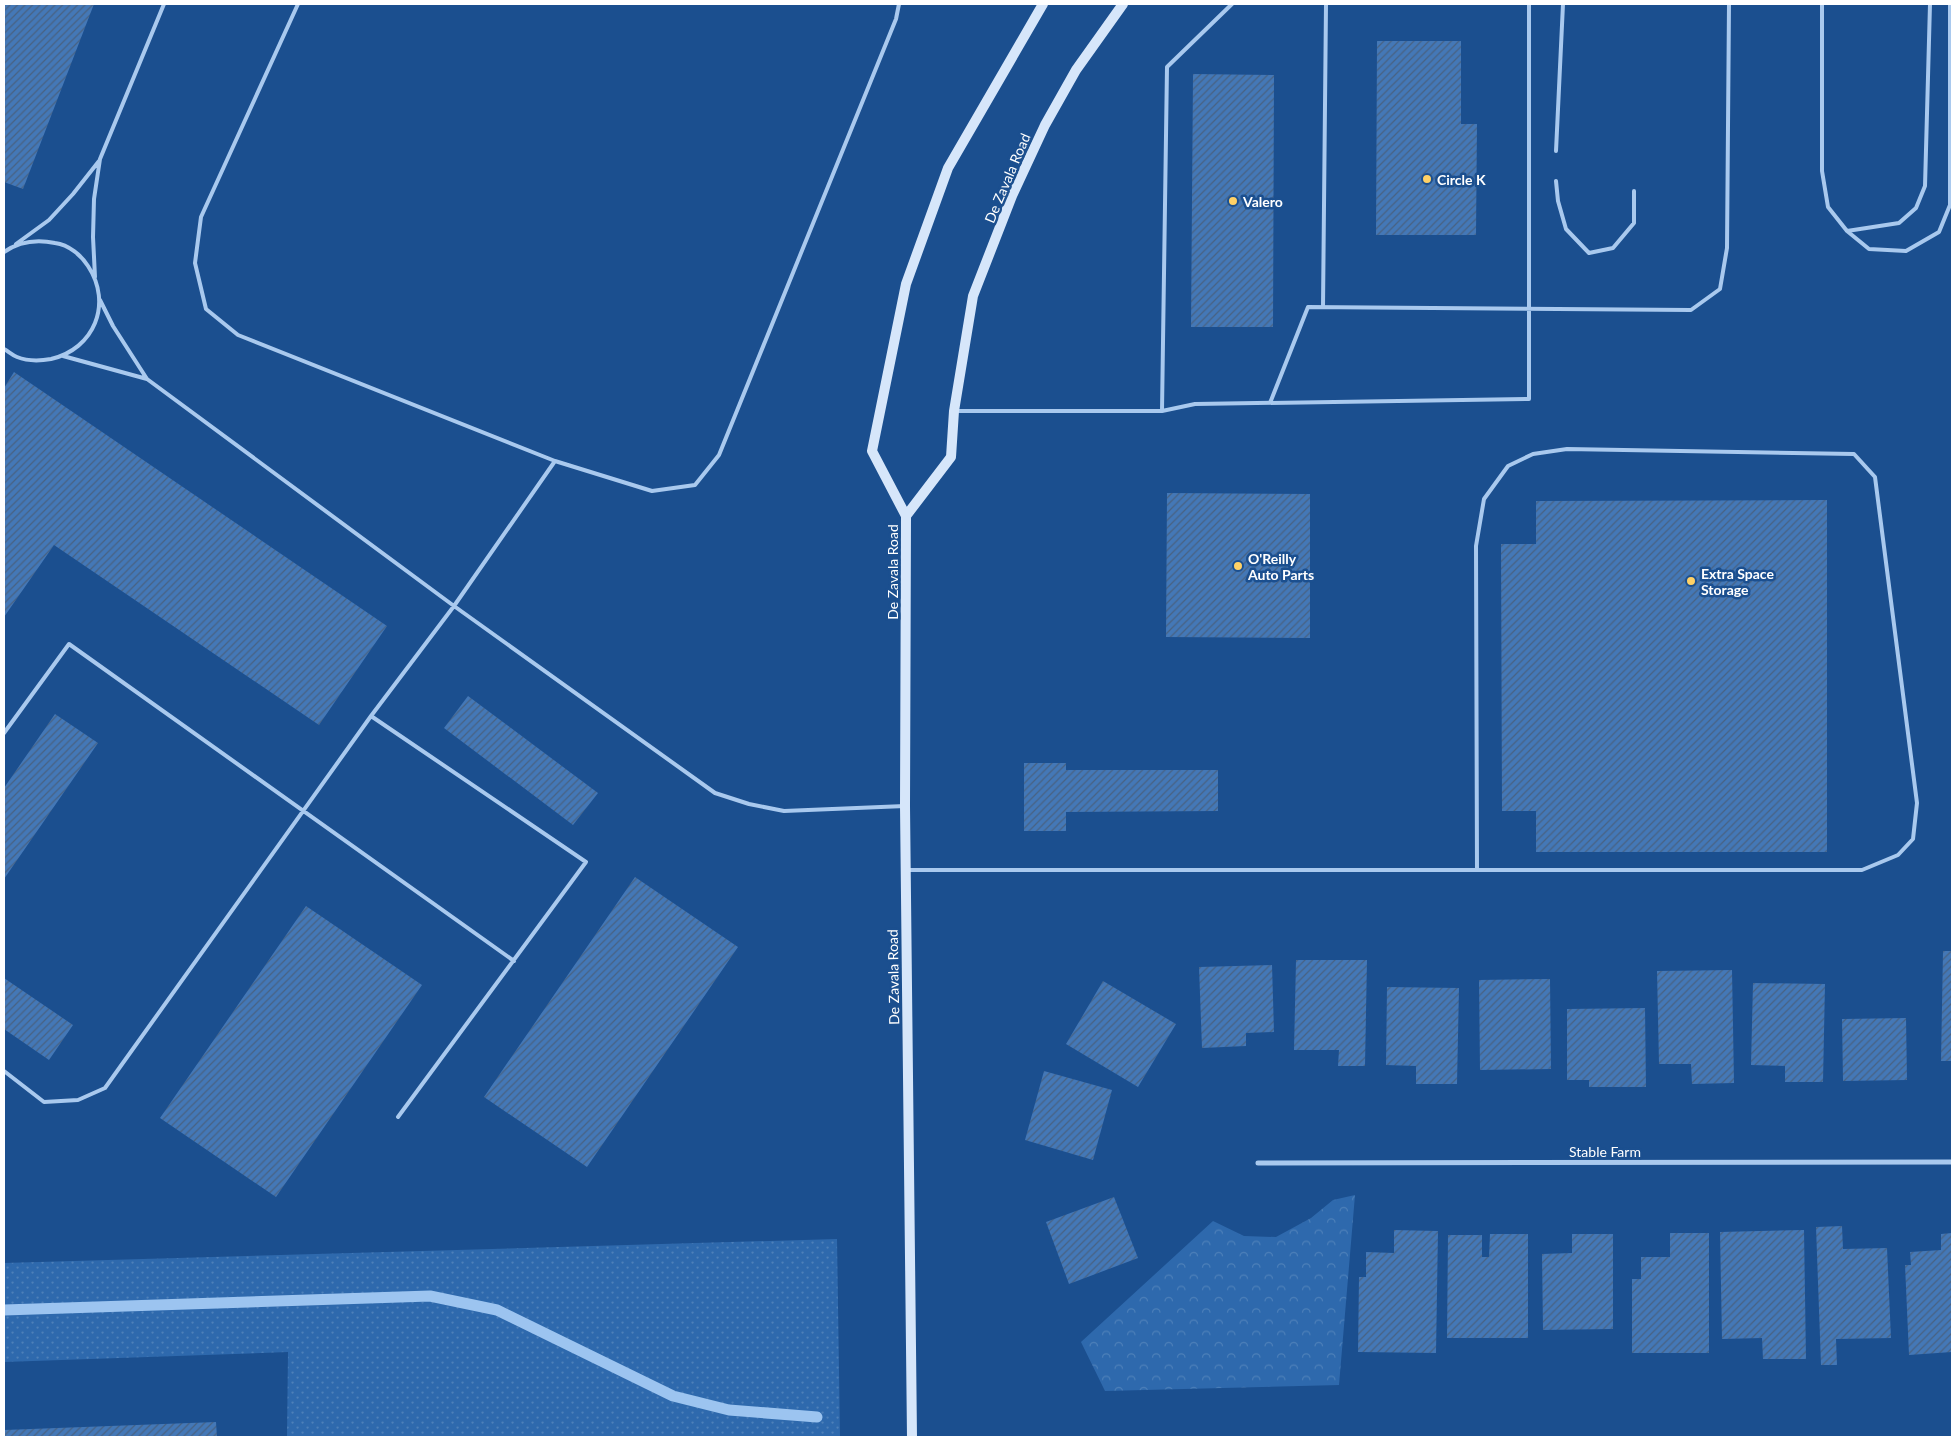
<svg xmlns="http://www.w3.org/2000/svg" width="1956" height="1441" font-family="Lato,sans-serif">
<defs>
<pattern id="grass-dots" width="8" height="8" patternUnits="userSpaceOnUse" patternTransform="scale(1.25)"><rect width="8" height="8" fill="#2e69ad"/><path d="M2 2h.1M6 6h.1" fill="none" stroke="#4d80b9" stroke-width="1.8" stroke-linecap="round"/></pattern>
<pattern id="park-crowns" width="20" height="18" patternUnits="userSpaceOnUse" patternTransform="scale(1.25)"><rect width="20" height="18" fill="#2e69ad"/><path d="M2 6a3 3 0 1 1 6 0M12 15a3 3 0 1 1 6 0" fill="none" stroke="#4d80b9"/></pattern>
<pattern id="building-hatch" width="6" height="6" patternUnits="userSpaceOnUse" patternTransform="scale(1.25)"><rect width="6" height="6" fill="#4478b7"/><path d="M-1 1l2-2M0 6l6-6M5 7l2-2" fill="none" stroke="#486282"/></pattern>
</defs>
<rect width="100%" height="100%" fill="#1b4f8f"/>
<path fill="url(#grass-dots)" d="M 837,1239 L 840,1437 L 287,1437 L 288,1352 L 4,1362 L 4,1263 Z"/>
<path fill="url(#park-crowns)" d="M 1355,1195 L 1339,1385 L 1105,1391 L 1081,1342 L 1213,1221 L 1244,1236 L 1276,1237 L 1311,1218 L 1333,1200 Z"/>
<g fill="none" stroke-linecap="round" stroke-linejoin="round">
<path stroke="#9cc4f0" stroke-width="11" d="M 4,1310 L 430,1296 L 497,1310 L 673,1396 L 729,1410 L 817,1417"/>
</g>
<path fill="url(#building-hatch)" d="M 4,4 L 94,4 L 23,189 L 4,182 Z
M 1377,41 L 1461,41 L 1461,124 L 1477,124 L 1476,235 L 1376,235 Z
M 1193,74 L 1274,75 L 1273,327 L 1191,327 Z
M 14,372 L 387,626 L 319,725 L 54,545 L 4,617 L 4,388 Z
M 1167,493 L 1310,494 L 1310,638 L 1166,637 Z
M 1827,500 L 1827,852 L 1536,852 L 1536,811 L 1502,811 L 1501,544 L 1536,544 L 1536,501 Z
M 468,696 L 598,793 L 573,825 L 444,728 Z
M 55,714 L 98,743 L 4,879 L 4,788 Z
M 1024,763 L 1066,763 L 1066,770 L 1218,770 L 1218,811 L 1066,812 L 1066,831 L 1024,831 Z
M 635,877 L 738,947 L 587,1167 L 484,1097 Z
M 306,906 L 422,985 L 276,1197 L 160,1118 Z
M 1943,951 L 1952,951 L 1952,1061 L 1941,1061 Z
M 1296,960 L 1367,960 L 1365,1066 L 1338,1066 L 1339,1050 L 1294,1050 Z
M 1272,965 L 1274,1032 L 1246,1033 L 1246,1046 L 1202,1048 L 1199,967 Z
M 1732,970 L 1734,1083 L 1692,1084 L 1691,1064 L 1659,1064 L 1657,971 Z
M 4,978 L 73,1025 L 49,1060 L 4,1029 Z
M 1550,979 L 1551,1069 L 1480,1070 L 1479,980 Z
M 1103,981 L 1176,1024 L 1138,1087 L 1066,1044 Z
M 1753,983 L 1825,984 L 1823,1082 L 1785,1082 L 1785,1066 L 1751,1065 Z
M 1387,987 L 1459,988 L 1457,1084 L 1416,1084 L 1416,1066 L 1386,1065 Z
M 1645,1008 L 1646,1087 L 1589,1087 L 1589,1080 L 1567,1080 L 1567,1009 Z
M 1906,1018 L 1907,1080 L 1843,1081 L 1842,1019 Z
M 1044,1071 L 1112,1090 L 1093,1160 L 1025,1140 Z
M 1114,1197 L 1138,1258 L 1069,1284 L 1046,1222 Z
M 1842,1226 L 1843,1249 L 1887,1248 L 1891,1338 L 1836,1339 L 1837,1365 L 1821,1365 L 1816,1227 Z
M 1394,1230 L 1438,1231 L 1436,1353 L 1358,1352 L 1359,1277 L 1366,1277 L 1366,1252 L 1394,1253 Z
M 1804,1230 L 1806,1359 L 1763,1359 L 1762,1338 L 1722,1339 L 1720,1232 Z
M 1670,1233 L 1709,1233 L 1709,1353 L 1632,1353 L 1632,1279 L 1641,1279 L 1641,1257 L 1670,1257 Z
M 1952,1233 L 1952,1352 L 1909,1355 L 1905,1265 L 1911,1265 L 1910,1252 L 1941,1250 L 1941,1234 Z
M 1490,1234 L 1528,1234 L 1528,1338 L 1447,1338 L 1448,1235 L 1482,1235 L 1482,1257 L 1489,1257 Z
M 1572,1234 L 1613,1234 L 1613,1329 L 1543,1330 L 1542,1254 L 1572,1253 Z
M 216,1422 L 217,1437 L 4,1437 L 4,1430 Z"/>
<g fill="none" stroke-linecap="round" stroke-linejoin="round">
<path stroke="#a9c9ee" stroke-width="4" d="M 298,4 L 201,217 L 195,263 L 206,309 L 238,335 L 555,461 L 652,491 L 695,485 L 719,455 L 896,19 L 899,4
M 1822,4 L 1822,171 L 1828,207 L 1847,231 L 1869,249 L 1906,251 L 1939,232 L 1950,205 L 1950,4
M 1556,151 L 1563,4
M 1556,181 L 1558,201 L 1566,229 L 1589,253 L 1613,248 L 1634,223 L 1634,191
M 1847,231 L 1899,223 L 1916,208 L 1925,186 L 1930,4
M 16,244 L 49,220 L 73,194 L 99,161
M 4,252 C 20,241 36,239 55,243 C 69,245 81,255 88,266 C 113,304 94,349 51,359 C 40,361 27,361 17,357 C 12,355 8,351 4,349
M 95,277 L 93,237 L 94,199 L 100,159 L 164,4
M 100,300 L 113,326 L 147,379 L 454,606 L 715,793 L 749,804 L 784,811 L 905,806
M 1323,307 L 1326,4
M 63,356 L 147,379
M 1270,403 L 1308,307 L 1691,310 L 1720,289 L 1727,248 L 1729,4
M 955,411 L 1162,411 L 1195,404 L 1529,399 L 1529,4
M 1162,411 L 1167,67 L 1232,4
M 371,716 L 586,862 L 398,1117
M 4,733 L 69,644 L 514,961
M 906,870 C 1225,870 1543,870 1862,870 L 1898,855 L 1913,839 L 1917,803 L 1875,477 L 1854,454 L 1567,449 L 1533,454 L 1508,466 L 1484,499 L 1476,546 L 1477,870
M 4,1071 L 44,1102 L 78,1100 L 105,1088 L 371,716 L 454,606 L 555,461"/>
<path stroke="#a9c9ee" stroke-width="5" d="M 1258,1163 L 1952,1162"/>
<path stroke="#d6e6fa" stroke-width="10" d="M 906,516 L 951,457 L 954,411 L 973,296 L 1012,196 L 1045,125 L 1076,70 L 1123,4
M 912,1437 L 905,806 L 906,516 L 872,451 L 906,284 L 948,168 L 1043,4"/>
</g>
<g fill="#ffd166" stroke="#1b4f8f" stroke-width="2">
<circle cx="1427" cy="179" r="5"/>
<circle cx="1233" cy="201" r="5"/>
<circle cx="1238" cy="566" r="5"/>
<circle cx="1691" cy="581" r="5"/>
</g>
<g text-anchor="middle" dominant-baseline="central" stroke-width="5" stroke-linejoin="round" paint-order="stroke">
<g font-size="14" fill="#fff" stroke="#1b4f8f">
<text transform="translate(1007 178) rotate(-67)">De Zavala Road</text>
<text transform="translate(892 572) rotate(-90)">De Zavala Road</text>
<text transform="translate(893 977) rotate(-91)">De Zavala Road</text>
<text x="1605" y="1151">Stable Farm</text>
</g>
<g font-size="14" font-weight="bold" fill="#fff" stroke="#1b4f8f" text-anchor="start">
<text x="1437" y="179">Circle K</text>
<text x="1243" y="201">Valero</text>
<text x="1248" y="558">O'Reilly<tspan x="1248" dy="16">Auto Parts</tspan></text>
<text x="1701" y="573">Extra Space<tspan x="1701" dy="16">Storage</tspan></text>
</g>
</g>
<rect width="1956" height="1441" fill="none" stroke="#ffffff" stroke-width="10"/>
</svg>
